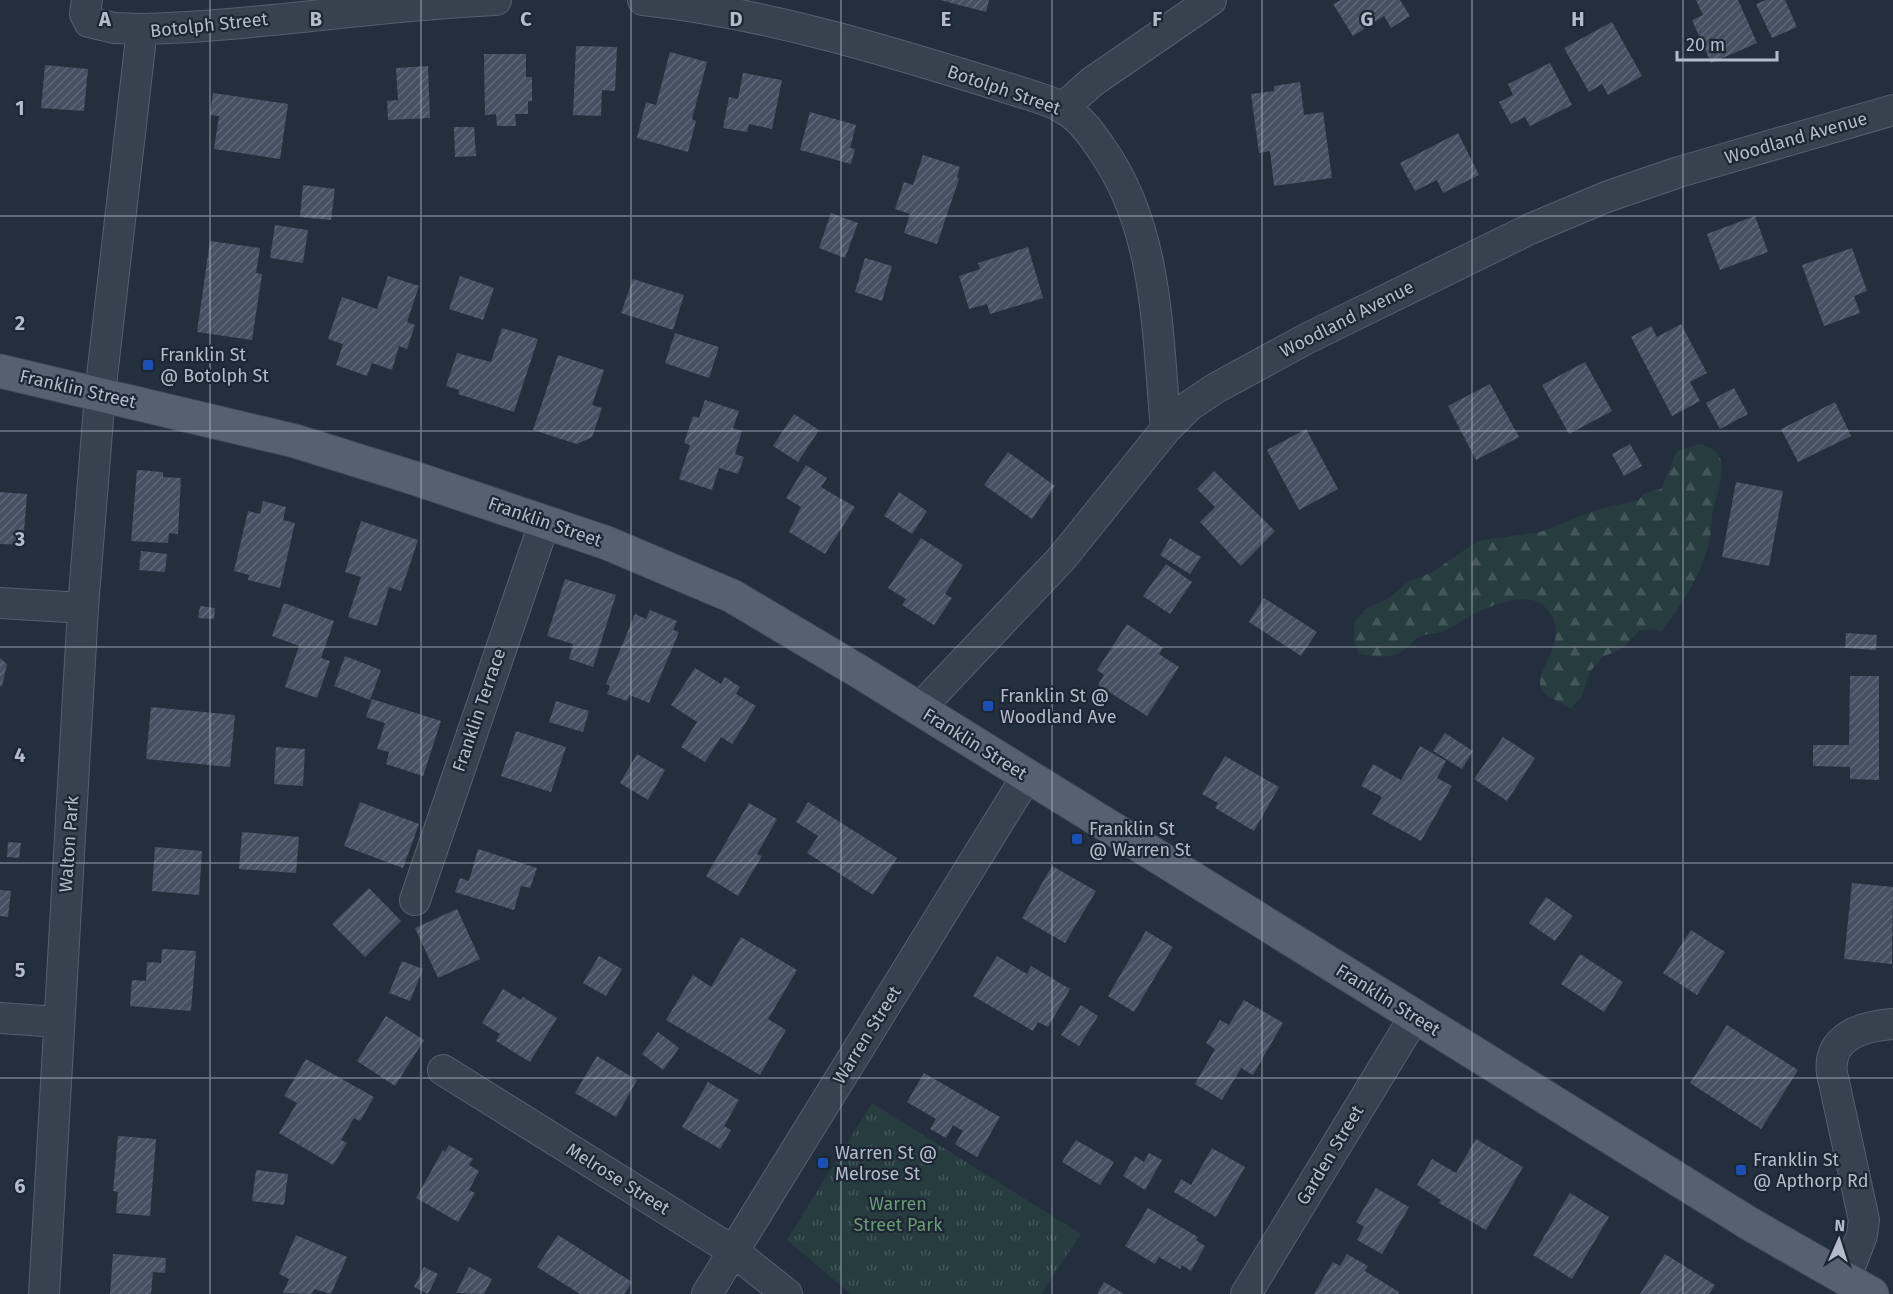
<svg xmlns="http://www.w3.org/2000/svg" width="1893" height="1294" font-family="'Fira Sans',sans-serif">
<defs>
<pattern id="grass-tufts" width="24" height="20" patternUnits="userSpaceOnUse" patternTransform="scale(1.5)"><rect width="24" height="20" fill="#263c3f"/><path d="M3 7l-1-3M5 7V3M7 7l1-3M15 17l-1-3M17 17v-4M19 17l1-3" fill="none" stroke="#435659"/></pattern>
<pattern id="forest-firs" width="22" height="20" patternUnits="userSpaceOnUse" patternTransform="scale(1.5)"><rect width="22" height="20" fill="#263c3f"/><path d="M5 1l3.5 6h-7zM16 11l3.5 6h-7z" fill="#435659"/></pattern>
<pattern id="building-hatch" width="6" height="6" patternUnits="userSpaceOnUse" patternTransform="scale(1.5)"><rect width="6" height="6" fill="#455162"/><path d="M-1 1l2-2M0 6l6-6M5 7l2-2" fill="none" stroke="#5d6877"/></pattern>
</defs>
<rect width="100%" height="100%" fill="#242f3e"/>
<path fill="url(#grass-tufts)" d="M 872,1103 L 1081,1234 L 1041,1294 L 851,1294 L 787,1240 Z"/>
<path fill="url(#forest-firs)" d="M 1700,444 C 1706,447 1716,449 1719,456 C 1726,469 1718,492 1714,505 C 1711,516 1712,527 1710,538 C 1703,573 1682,604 1661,632 L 1656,629 L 1639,631 L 1620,650 L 1602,657 L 1590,672 L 1582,696 L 1570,709 C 1562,701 1545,698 1541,688 C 1533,669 1575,638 1545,607 C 1529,590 1493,605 1475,613 C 1464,618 1455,627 1444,631 C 1435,634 1424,633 1417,638 C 1411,642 1406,650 1399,653 C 1387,659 1371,656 1359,654 L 1353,638 L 1355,621 L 1367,608 L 1389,598 L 1408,582 L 1431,573 L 1478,541 L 1540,532 L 1596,510 L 1639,500 L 1644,493 L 1661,489 L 1677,451 Z"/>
<path fill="url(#building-hatch)" d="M 940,0 L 989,0 L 986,12 Z
M 1341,0 L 1400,0 L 1410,16 L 1391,28 L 1384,16 L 1353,36 L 1333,4 Z
M 1696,0 L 1738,0 L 1757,43 L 1711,63 L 1692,20 L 1703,15 Z
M 1766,0 L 1785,0 L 1797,27 L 1772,38 L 1756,4 Z
M 1612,22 L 1642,76 L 1608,95 L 1602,84 L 1589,92 L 1564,48 Z
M 576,46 L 617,47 L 615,91 L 602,90 L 601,116 L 573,115 Z
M 670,52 L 707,62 L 692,119 L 696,121 L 688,152 L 637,138 L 646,102 L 656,105 Z
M 484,54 L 526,54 L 526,77 L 532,77 L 532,101 L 528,101 L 528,114 L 515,114 L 516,126 L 497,126 L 496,114 L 485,115 Z
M 1550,63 L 1572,105 L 1530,126 L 1525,117 L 1511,124 L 1499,102 L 1513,95 L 1508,84 Z
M 45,65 L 88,69 L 84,111 L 41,108 Z
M 428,66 L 430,118 L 388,120 L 387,101 L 398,100 L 396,68 Z
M 743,73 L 782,80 L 772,129 L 749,124 L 747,132 L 723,128 L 729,97 L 738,99 Z
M 1300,82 L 1304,115 L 1323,112 L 1332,178 L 1274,186 L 1270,151 L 1259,153 L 1251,94 L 1274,91 L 1274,86 Z
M 213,93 L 288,104 L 280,159 L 214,149 L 219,116 L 210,115 Z
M 810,112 L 856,125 L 850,148 L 855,149 L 851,164 L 800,150 Z
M 454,127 L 474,127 L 476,156 L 455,157 Z
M 1458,133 L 1479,175 L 1443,193 L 1437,180 L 1415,191 L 1400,163 Z
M 923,155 L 960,167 L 957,177 L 959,179 L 937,244 L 904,233 L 910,214 L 895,209 L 904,182 L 913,185 Z
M 303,185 L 335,189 L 331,220 L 300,217 Z
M 831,213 L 858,223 L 845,258 L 819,248 Z
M 1755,216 L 1768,252 L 1720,270 L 1707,234 Z
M 275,225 L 308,230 L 303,263 L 270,258 Z
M 210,241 L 260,248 L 256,273 L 262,274 L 252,340 L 197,332 Z
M 1028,247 L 1043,298 L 990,314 L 987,304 L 969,309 L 959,276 L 980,269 L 978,263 Z
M 1852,248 L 1867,291 L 1854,296 L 1860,313 L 1824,326 L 1802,265 Z
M 865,258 L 892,266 L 882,301 L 855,292 Z
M 388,276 L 419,286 L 407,322 L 415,325 L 407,349 L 399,346 L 392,370 L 372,363 L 367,376 L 336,365 L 343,344 L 328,339 L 342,297 L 377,309 Z
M 460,276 L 494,288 L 483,320 L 449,309 Z
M 633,279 L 684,295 L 673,330 L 621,313 Z
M 1681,324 L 1707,373 L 1690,382 L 1700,401 L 1672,416 L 1631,337 L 1651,326 L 1657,337 Z
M 502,328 L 538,339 L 514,412 L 458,394 L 459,390 L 446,386 L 457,353 L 491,362 Z
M 675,333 L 719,347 L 709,378 L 665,363 Z
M 558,355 L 604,370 L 592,405 L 602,408 L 592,437 L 577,444 L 533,430 Z
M 1585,362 L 1612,411 L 1569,434 L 1542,385 Z
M 1490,384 L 1519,437 L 1476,460 L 1448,406 Z
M 1734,388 L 1748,414 L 1720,429 L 1706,403 Z
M 705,400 L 739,411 L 733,428 L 742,431 L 735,454 L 744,457 L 738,474 L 719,468 L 712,490 L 679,479 L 690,445 L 684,443 L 693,416 L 699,418 Z
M 1835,402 L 1851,436 L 1798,462 L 1781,429 Z
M 794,414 L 819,430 L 798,462 L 773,446 Z
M 1306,429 L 1338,489 L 1299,510 L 1267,450 Z
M 1630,444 L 1642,466 L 1624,476 L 1612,454 Z
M 1008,452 L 1055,486 L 1032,519 L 984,485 Z
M 806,465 L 827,478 L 821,487 L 855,507 L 825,554 L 789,532 L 801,507 L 786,498 Z
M 137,470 L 163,472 L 163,477 L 181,478 L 178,534 L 169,533 L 168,543 L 131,541 Z
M 1214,471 L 1275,531 L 1241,566 L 1200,522 L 1215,507 L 1197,489 Z
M 1736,482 L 1783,491 L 1769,566 L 1722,557 Z
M 0,492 L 27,494 L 23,545 L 0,544 Z
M 899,492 L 927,511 L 912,534 L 884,516 Z
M 263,501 L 286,507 L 283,520 L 295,523 L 280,588 L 248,580 L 249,575 L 234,571 L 248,511 L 260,514 Z
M 361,521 L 418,540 L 401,591 L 389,587 L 377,626 L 348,617 L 361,577 L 345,572 Z
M 921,538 L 963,565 L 945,594 L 952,598 L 934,625 L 902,605 L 906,599 L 888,588 Z
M 1170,538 L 1201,557 L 1190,574 L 1160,555 Z
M 141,551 L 167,554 L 165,572 L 139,570 Z
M 1166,564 L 1192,582 L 1170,614 L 1143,596 Z
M 565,579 L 616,595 L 593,667 L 569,659 L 573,644 L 547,636 Z
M 1264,598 L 1317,632 L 1301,656 L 1249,622 Z
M 284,603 L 334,621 L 321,658 L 330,661 L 317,698 L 285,687 L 299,646 L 272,636 Z
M 200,606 L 215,608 L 214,619 L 198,618 Z
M 650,610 L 677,621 L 673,630 L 679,632 L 649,703 L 630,695 L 627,701 L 607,694 L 610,686 L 606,684 L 635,614 L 646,619 Z
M 1127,624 L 1163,648 L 1159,654 L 1179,667 L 1147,716 L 1098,685 L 1104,675 L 1097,670 Z
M 1846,633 L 1877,635 L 1876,650 L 1845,648 Z
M 345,656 L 381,670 L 370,700 L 334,686 Z
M 0,658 L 7,664 L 2,686 L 0,686 Z
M 695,668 L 721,684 L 725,677 L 740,687 L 736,694 L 756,706 L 732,744 L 721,737 L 705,762 L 681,747 L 697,722 L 671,705 Z
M 1850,676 L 1879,676 L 1879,780 L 1850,779 L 1850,767 L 1813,766 L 1813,745 L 1849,745 Z
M 372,699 L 441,721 L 423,776 L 386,764 L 389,752 L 377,749 L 385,723 L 366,717 Z
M 556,701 L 589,711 L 583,732 L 549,722 Z
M 151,707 L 235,715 L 230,767 L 146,759 Z
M 516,731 L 566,747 L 551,792 L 501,776 Z
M 1445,733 L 1473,751 L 1462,769 L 1433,751 Z
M 1503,737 L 1535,758 L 1507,801 L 1474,779 Z
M 1420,746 L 1446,761 L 1437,778 L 1452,786 L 1421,841 L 1372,814 L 1382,797 L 1361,786 L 1373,764 L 1401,780 Z
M 276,747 L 305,749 L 303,786 L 274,784 Z
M 637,754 L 665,770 L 648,800 L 620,783 Z
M 1225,756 L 1279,787 L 1254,831 L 1215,808 L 1218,803 L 1202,794 Z
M 360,802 L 419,824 L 403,868 L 344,846 Z
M 808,802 L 897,858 L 873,895 L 807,853 L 818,836 L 796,822 Z
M 749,803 L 777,819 L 757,854 L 762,856 L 738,896 L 706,876 Z
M 242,832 L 299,837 L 296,873 L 239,869 Z
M 8,842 L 21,843 L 19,858 L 7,857 Z
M 155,847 L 202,851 L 199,895 L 152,891 Z
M 478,849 L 537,868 L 530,888 L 521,886 L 514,910 L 455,892 L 460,878 L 469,881 Z
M 1052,866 L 1096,891 L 1065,943 L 1022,918 Z
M 1852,883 L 1893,887 L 1892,964 L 1844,959 Z
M 369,888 L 401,921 L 365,957 L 332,924 Z
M 0,890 L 11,891 L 8,917 L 0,916 Z
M 1546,897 L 1573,916 L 1555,941 L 1529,923 Z
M 457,909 L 480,959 L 438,978 L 415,928 Z
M 1691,930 L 1725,952 L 1697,995 L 1663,973 Z
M 1146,931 L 1173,947 L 1134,1012 L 1108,996 Z
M 741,937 L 797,970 L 768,1019 L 786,1030 L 760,1075 L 666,1020 L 693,975 L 711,987 Z
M 162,949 L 196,951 L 191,1011 L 130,1006 L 132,980 L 146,981 L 147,962 L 161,963 Z
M 1580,954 L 1623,982 L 1604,1012 L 1561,984 Z
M 599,956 L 622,969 L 606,996 L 583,983 Z
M 997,956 L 1027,974 L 1031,966 L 1070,989 L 1048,1027 L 1038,1022 L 1033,1031 L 973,996 Z
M 402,961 L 423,969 L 410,1001 L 389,993 Z
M 503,989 L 521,1000 L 523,997 L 557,1018 L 530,1062 L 496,1041 L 500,1034 L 482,1023 Z
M 1244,1000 L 1283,1023 L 1253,1075 L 1241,1068 L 1222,1100 L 1195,1084 L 1215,1049 L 1206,1043 L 1220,1020 L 1229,1025 Z
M 1081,1005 L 1098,1016 L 1079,1046 L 1061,1035 Z
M 386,1016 L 424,1040 L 395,1086 L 357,1061 Z
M 1727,1025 L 1798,1070 L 1761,1129 L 1690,1083 Z
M 658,1032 L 679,1048 L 663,1070 L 642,1054 Z
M 597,1056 L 637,1080 L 616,1117 L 575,1093 Z
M 306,1059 L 374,1097 L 360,1121 L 354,1118 L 341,1140 L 347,1143 L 333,1165 L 279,1133 L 297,1103 L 284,1096 Z
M 924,1073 L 1000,1117 L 977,1157 L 955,1144 L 963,1131 L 953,1125 L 946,1138 L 930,1129 L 936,1119 L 907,1102 Z
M 708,1082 L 739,1100 L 724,1126 L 731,1130 L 720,1149 L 682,1127 Z
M 118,1136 L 156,1139 L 150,1216 L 116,1213 L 118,1192 L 113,1191 Z
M 1476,1139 L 1523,1167 L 1486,1230 L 1439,1203 L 1441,1200 L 1417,1185 L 1432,1159 L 1456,1173 Z
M 1076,1140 L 1114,1162 L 1100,1185 L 1062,1162 Z
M 449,1145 L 473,1159 L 469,1165 L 479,1171 L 469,1190 L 475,1193 L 458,1222 L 416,1198 L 443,1150 L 445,1152 Z
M 1212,1148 L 1245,1167 L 1216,1217 L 1174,1192 L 1181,1179 L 1191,1185 Z
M 1149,1153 L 1162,1160 L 1145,1190 L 1123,1176 L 1135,1156 L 1144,1162 Z
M 256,1170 L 288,1174 L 284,1205 L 252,1201 Z
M 1376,1188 L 1409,1207 L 1382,1254 L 1357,1240 L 1364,1227 L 1356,1222 Z
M 1570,1193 L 1609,1217 L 1572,1279 L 1533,1255 Z
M 1148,1208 L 1198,1237 L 1196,1240 L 1205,1246 L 1191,1271 L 1182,1265 L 1180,1269 L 1159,1257 L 1155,1264 L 1125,1246 Z
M 296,1235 L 347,1257 L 331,1294 L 314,1289 L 312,1294 L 283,1293 L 289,1279 L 279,1274 Z
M 558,1235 L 632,1282 L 624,1294 L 580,1294 L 537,1267 Z
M 113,1254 L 166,1258 L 165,1273 L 153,1272 L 151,1294 L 110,1294 Z
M 1347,1254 L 1368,1266 L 1365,1271 L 1399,1292 L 1398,1294 L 1314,1294 L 1333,1262 L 1340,1266 Z
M 1665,1254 L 1715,1285 L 1709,1294 L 1640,1294 Z
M 424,1267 L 438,1274 L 428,1294 L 414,1287 Z
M 469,1267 L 492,1279 L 484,1294 L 456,1293 Z
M 1104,1282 L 1124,1294 L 1097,1294 Z"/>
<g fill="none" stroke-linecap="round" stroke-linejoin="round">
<g stroke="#565f6c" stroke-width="32">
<path id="minor" d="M 87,0 L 85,14 L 89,22 L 114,28 L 142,29
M 643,0 C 775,14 904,56 1030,95 C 1041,99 1054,102 1064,109 C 1080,118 1091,133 1101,148 C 1159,229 1157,334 1166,429
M 1063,108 L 1092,82 L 1211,0
M 0,603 L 83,608
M 919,709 L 1062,558 L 1166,429 L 1189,406 L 1216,388 L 1306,339 L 1530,229 L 1606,197 L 1679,172 L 1893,110
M 415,900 L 545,521
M 0,1018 L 58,1022
M 443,1070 L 733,1251 L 787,1294
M 1845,1280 L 1862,1235 L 1864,1220 L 1832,1073 C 1827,1036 1864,1026 1893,1024
M 44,1294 L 83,608 L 100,394 L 142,29 C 260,26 378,5 496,0
M 707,1294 L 1027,776
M 1246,1294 L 1415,1016"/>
</g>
<g stroke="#414a57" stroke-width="35">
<path id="primary" d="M 0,371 L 295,441 L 414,478 L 607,543 L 732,596 L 860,672 L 1750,1224 L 1872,1294"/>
</g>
<use href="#minor" stroke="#38414e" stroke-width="30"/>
<use href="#primary" stroke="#56606e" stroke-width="33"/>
</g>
<path fill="none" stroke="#b4bcc9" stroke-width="1.5" stroke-opacity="0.55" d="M 210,0 L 210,1294M 421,0 L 421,1294M 631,0 L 631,1294M 841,0 L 841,1294M 1052,0 L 1052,1294M 1262,0 L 1262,1294M 1472,0 L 1472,1294M 1683,0 L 1683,1294M 0,216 L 1893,216M 0,431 L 1893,431M 0,647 L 1893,647M 0,863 L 1893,863M 0,1078 L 1893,1078"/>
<g fill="#1a4fb4" stroke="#1d2633" stroke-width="2">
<rect x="142" y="359" width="12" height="12" rx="3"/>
<rect x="982" y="700" width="12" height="12" rx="3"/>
<rect x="1071" y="833" width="12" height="12" rx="3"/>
<rect x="817" y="1157" width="12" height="12" rx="3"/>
<rect x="1735" y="1164" width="12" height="12" rx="3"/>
</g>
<g text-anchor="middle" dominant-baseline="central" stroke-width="4.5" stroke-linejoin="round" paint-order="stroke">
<g font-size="18" fill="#b4bcc9" stroke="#1d2633">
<text transform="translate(209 25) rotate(-6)">Botolph Street</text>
<text transform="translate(1004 90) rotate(19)">Botolph Street</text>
<text transform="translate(1796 138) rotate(-16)">Woodland Avenue</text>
<text transform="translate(1347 319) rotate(-27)">Woodland Avenue</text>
<text transform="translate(78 389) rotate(13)">Franklin Street</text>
<text transform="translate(545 522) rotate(19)">Franklin Street</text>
<text transform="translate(479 710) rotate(-71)">Franklin Terrace</text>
<text transform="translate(975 744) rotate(32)">Franklin Street</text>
<text transform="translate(69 844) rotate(-86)">Walton Park</text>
<text transform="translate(1388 1000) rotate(32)">Franklin Street</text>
<text transform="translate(867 1035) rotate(-58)">Warren Street</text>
<text transform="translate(1330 1155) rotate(-59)">Garden Street</text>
<text transform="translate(618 1179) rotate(32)">Melrose Street</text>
</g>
<g font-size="18" fill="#b4bcc9" stroke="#1d2633" text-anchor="start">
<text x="160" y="355">Franklin St<tspan x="160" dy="21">@ Botolph St</tspan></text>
<text x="1000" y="696">Franklin St @<tspan x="1000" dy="21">Woodland Ave</tspan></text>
<text x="1089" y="829">Franklin St<tspan x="1089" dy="21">@ Warren St</tspan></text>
<text x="835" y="1153">Warren St @<tspan x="835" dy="21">Melrose St</tspan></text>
<text x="1753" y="1160">Franklin St<tspan x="1753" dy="21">@ Apthorp Rd</tspan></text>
</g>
<g font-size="18" fill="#6b9a76" stroke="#1d2633">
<text x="898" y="1204">Warren<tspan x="898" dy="21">Street Park</tspan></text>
</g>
</g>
<g font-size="20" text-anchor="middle" font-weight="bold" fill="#b4bcc9" stroke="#1d2633" stroke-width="4.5" stroke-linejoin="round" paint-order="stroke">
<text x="105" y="26">A</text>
<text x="316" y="26">B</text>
<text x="526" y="26">C</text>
<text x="736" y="26">D</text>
<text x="946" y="26">E</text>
<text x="1157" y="26">F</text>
<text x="1367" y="26">G</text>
<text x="1578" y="26">H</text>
<text x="20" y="115">1</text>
<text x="20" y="330">2</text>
<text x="20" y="546">3</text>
<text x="20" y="762">4</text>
<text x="20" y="977">5</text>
<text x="20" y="1193">6</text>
</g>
<g transform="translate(1839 1240) rotate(3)" stroke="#1d2633" stroke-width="4.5" paint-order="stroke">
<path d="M0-4.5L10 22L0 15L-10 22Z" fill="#b4bcc9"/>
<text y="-9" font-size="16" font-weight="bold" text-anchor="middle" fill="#b4bcc9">N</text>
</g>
<path d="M1677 51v9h100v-9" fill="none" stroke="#b4bcc9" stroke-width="3"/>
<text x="1686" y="51" font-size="18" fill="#b4bcc9" stroke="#1d2633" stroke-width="4.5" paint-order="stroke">20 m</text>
</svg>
